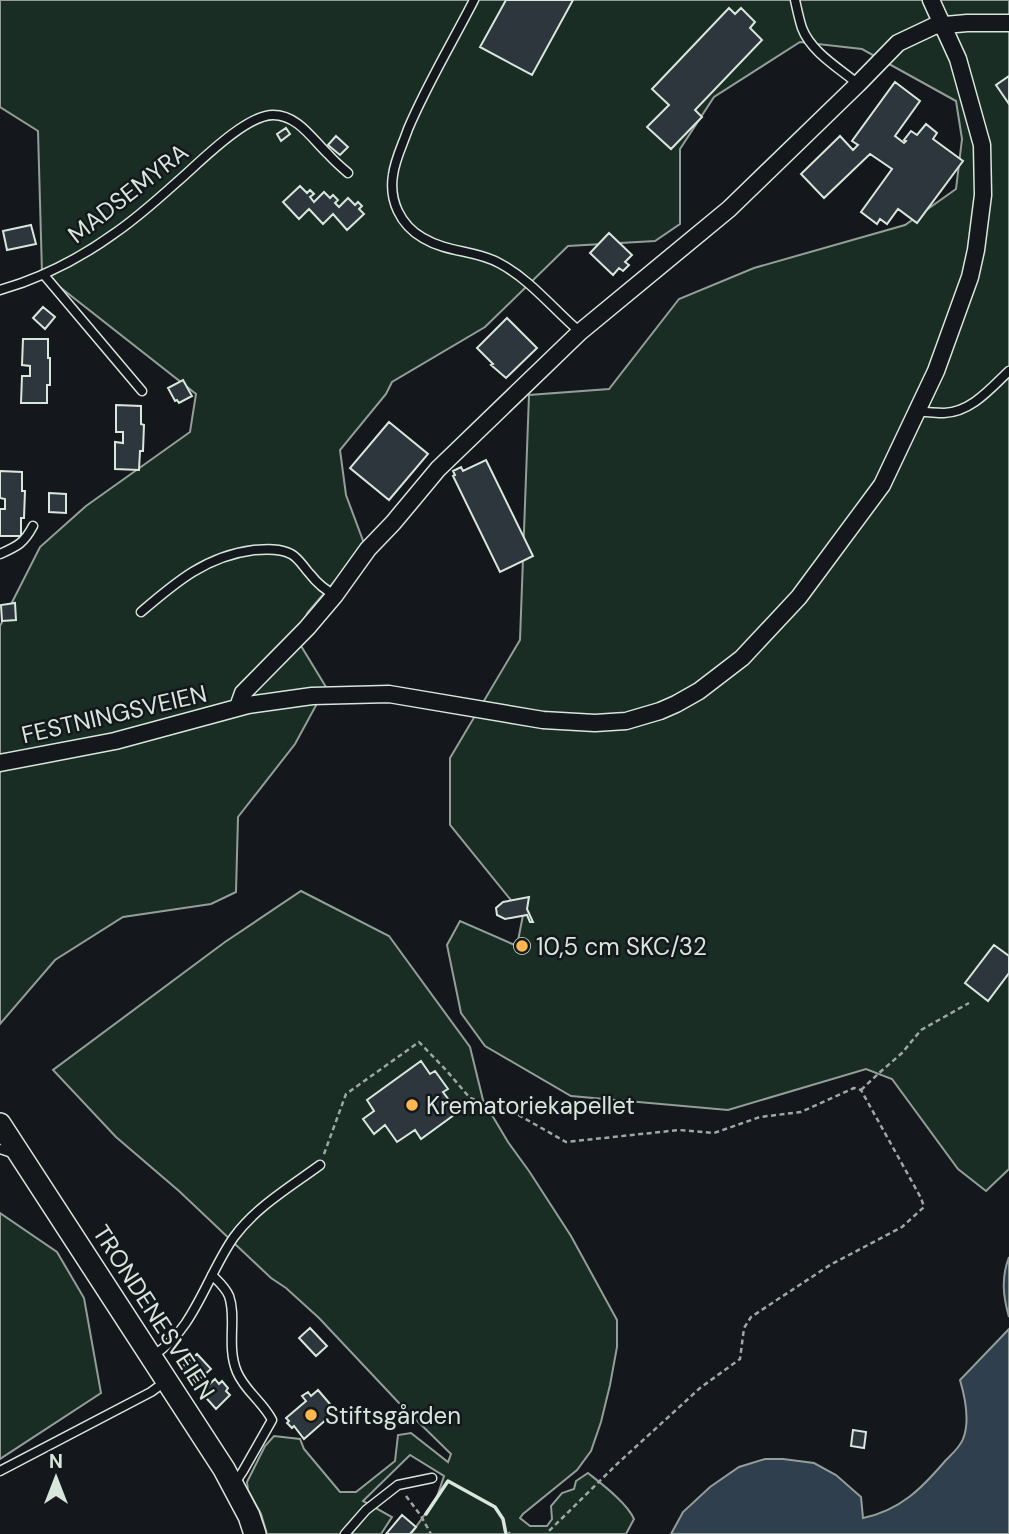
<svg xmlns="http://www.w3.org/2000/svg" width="1009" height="1534" font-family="'DM Sans',sans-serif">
<rect width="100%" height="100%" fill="#14181c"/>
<path fill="#1a2d24" stroke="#939e99" stroke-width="2" d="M 0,0 L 1009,0 L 1009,1169 L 986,1191 L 958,1169 L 892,1079 L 866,1069 L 728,1110 L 571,1096 L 485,1046 L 461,1013 L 447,945 L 460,921 L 517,946 L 523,915 L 450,825 L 450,758 L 520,640 L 529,395 L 609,389 L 679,299 L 754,268 L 905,225 L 956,189 L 962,139 L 956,101 L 862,49 L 800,42 L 714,97 L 680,149 L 680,224 L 655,241 L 568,246 L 485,327 L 392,382 L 386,394 L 340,450 L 346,495 L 365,546 L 308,612 L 295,636 L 326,687 L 295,744 L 238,817 L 236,892 L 211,904 L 123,917 L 55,960 L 0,1024 L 0,626 L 40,547 L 86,506 L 190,432 L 196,394 L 42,273 L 38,131 L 0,107 Z
M 301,891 L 389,936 L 470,1047 L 483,1100 L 508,1142 L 529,1171 L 571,1236 L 617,1320 L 617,1347 L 610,1385 L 601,1422 L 591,1451 L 577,1470 L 523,1514 L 520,1518 L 530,1526 L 547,1526 L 552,1519 L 551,1506 L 562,1493 L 574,1489 L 576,1481 L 588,1473 C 603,1485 627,1503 634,1519 L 626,1534 L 510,1534 L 509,1532 L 509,1534 L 411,1534 L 437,1497 L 444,1476 L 410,1455 L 363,1501 L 392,1517 L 381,1534 L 267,1534 L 261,1514 L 248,1490 L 247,1482 L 265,1446 L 274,1436 L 300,1439 L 304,1449 L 340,1492 L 356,1492 L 395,1461 L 398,1435 L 411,1433 L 448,1462 L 451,1454 L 399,1403 L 319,1318 L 286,1288 L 271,1278 L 179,1191 L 116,1137 L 53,1070 L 225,942 Z
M 0,1213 L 57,1252 L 84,1298 L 101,1393 L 0,1459 Z"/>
<path fill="#2f3f4d" stroke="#939e99" stroke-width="2" d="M 1009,1257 L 1009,1317 C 1003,1296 1001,1278 1009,1257 Z
M 1009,1329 L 1009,1534 L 671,1534 L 683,1512 L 710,1487 L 739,1467 L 765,1459 L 783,1459 L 814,1463 L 836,1475 L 861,1497 L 863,1518 C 901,1510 922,1488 946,1460 C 952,1454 960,1447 963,1439 C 970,1422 965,1397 960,1380 Z"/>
<path fill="#2c363c" stroke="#d8e6dc" stroke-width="2" d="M 506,0 L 573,0 L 532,75 L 480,47 Z
M 729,8 L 735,14 L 741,8 L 755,22 L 750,28 L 762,40 L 695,110 L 702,117 L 671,149 L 647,127 L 669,105 L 652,89 Z
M 1009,76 L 1009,104 L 996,85 Z
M 895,82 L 920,101 L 895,136 L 904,143 L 906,141 L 904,140 L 911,131 L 917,135 L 926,124 L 937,133 L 933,139 L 963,161 L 917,223 L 898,209 L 887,224 L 880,219 L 877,224 L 861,212 L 892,169 L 870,154 L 824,198 L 801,174 L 840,136 L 853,150 L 858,145 L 852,141 Z
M 286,128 L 290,134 L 281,141 L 277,134 Z
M 336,136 L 348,147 L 340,155 L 328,145 Z
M 300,186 L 307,193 L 310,190 L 314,194 L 310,197 L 314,202 L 324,192 L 330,198 L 333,195 L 338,200 L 335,203 L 339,207 L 348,198 L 355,205 L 358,202 L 362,206 L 359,209 L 364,214 L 347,230 L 333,214 L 323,224 L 309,209 L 299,219 L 283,202 Z
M 31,225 L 36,244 L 7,250 L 3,231 Z
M 609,233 L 632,255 L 625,262 L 629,265 L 623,271 L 619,268 L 613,275 L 590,253 Z
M 43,307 L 55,317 L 45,329 L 33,318 Z
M 507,318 L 537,348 L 506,378 L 491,365 L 493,364 L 477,348 Z
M 23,339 L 48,339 L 48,358 L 50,358 L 50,385 L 47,385 L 47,403 L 21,403 L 22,376 L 30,376 L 30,366 L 22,365 Z
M 183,380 L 192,396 L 179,403 L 177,400 L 175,401 L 168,388 Z
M 116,405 L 141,406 L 141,424 L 144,425 L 143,451 L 140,451 L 139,470 L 115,469 L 115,442 L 123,443 L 123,432 L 116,432 Z
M 389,422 L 428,454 L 389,500 L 350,468 Z
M 486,460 L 533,556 L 500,572 L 453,476 L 455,475 L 453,471 L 461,467 L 463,471 Z
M 0,471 L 22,472 L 22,491 L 25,491 L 24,518 L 21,518 L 21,536 L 0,536 L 0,509 L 5,509 L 5,499 L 0,498 Z
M 49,493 L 66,494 L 66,513 L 49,512 Z
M 15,603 L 16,620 L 2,621 L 1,605 Z
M 529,897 L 527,909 L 533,922 L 530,922 L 527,915 L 505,919 L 497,915 L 496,908 L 503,902 Z
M514 946a8 8 0 1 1 16 0a8 8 0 1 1-16 0Z
M 994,945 L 1009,956 L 1009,973 L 988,1001 L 965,983 Z
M 421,1061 L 430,1074 L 435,1071 L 448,1089 L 443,1092 L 458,1112 L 421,1139 L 415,1130 L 397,1142 L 385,1125 L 374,1134 L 363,1119 L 374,1111 L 367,1100 Z
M 310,1328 L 327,1346 L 316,1356 L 299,1338 Z
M 197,1354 L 211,1369 L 196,1382 L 182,1367 Z
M 215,1379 L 219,1384 L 222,1381 L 228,1388 L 226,1391 L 230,1395 L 216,1409 L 201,1392 Z
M 318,1390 L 336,1411 L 304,1439 L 294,1426 L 292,1428 L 287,1423 L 289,1421 L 286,1418 L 306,1401 L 302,1396 L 308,1392 L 311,1396 Z
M 853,1430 L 866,1432 L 864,1448 L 851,1446 Z
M 402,1515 L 416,1527 L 410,1534 L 386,1534 Z"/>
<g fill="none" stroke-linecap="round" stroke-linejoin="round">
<g stroke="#d8e6dc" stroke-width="11">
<path id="lane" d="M 474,0 C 452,43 427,84 408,129 C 403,144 395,159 393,175 C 389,200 400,225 423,238 C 448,253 476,250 499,263 C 531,280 553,309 580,332
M 795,0 C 797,9 799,19 802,28 C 811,52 839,68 858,84
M 44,275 L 142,391
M 0,290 C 42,278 79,259 115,233 C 137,218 157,200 177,182 C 198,164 245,115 273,115 C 298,115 312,139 328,154 C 334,161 341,167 348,173
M 915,411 C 925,412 934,413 944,413 C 971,412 990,389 1009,371
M 0,554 C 18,546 24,543 33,526
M 141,612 C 176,582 206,556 254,550 C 266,549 281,548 291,554 C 299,558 304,568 310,574 C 317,583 325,590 335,595
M 0,1149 L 15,1154
M 212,1275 C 218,1281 226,1288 229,1296 C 237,1318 226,1346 237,1372 C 245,1391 263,1402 272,1420 L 243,1471 L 235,1483
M 153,1355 C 193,1333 208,1273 234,1237 C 256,1207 290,1187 320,1165
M 0,1471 L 151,1392 L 166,1381
M 345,1534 L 366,1510 L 398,1485 L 432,1478"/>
</g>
<g stroke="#d8e6dc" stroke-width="19">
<path id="street" d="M 238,707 L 243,693 L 307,628 L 335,595 L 368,549 L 393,523 L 438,469 L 580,332 L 729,209 L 858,84 L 898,43 L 934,26 L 967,23 L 1009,23
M 0,763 L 115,741 L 248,705 L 312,696 L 389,694 L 543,720 L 595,723 L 626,721 L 660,711 L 676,704 L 699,691 L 742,658 L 799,597 L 882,485 L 936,371 L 970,277 L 976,250 L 983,195 L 982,145 L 958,59 L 931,0"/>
</g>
<g stroke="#d8e6dc" stroke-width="24">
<path id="secondary" d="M 0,1124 L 224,1469 L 249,1516 L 255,1534"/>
</g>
<path stroke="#9da8a2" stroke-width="2.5" stroke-dasharray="5 3.5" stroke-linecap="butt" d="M 861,1090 L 879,1073 L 902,1053 L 921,1030 L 969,1003
M 324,1154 L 346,1094 L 419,1042 L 446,1070 L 470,1098 L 515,1113 L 566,1142 L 679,1130 L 714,1133 L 760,1117 L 801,1112 L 854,1088 L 861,1090 L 921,1198 L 924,1207 L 902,1227 L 830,1265 L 751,1317 L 744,1328 L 740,1359 L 700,1388 L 617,1464 L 546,1534
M 406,1496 L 421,1516 L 431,1534"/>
<use href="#lane" stroke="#14181c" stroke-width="8"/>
<use href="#street" stroke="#14181c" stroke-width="16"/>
<use href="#secondary" stroke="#14181c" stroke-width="21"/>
<path stroke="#d8e6dc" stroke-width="3.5" d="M 426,1514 L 448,1481 L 495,1507 L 503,1519 L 506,1534"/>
</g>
<g fill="#ffb74d" stroke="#14181c" stroke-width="2.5">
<circle cx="522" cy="946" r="7"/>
<circle cx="412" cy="1105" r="7"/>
<circle cx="311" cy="1415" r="7"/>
</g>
<g text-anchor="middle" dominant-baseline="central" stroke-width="5" stroke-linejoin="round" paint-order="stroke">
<g font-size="24" fill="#d8e6dc" stroke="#14181c">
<text transform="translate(128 193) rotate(-38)">MADSEMYRA</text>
<text transform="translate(114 714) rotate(-13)">FESTNINGSVEIEN</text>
<text transform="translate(154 1312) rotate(57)">TRONDENESVEIEN</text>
</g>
<g font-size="24" fill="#d8e6dc" stroke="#14181c" text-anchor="start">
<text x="536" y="946">10,5 cm SKC/32</text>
<text x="426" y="1105">Krematoriekapellet</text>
<text x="325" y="1415">Stiftsgården</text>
</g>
</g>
<g transform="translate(56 1478)" stroke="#14181c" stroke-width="5" paint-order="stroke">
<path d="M0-5L12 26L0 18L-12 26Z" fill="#d8e6dc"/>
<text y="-10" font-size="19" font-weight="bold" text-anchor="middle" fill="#d8e6dc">N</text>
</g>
</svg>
